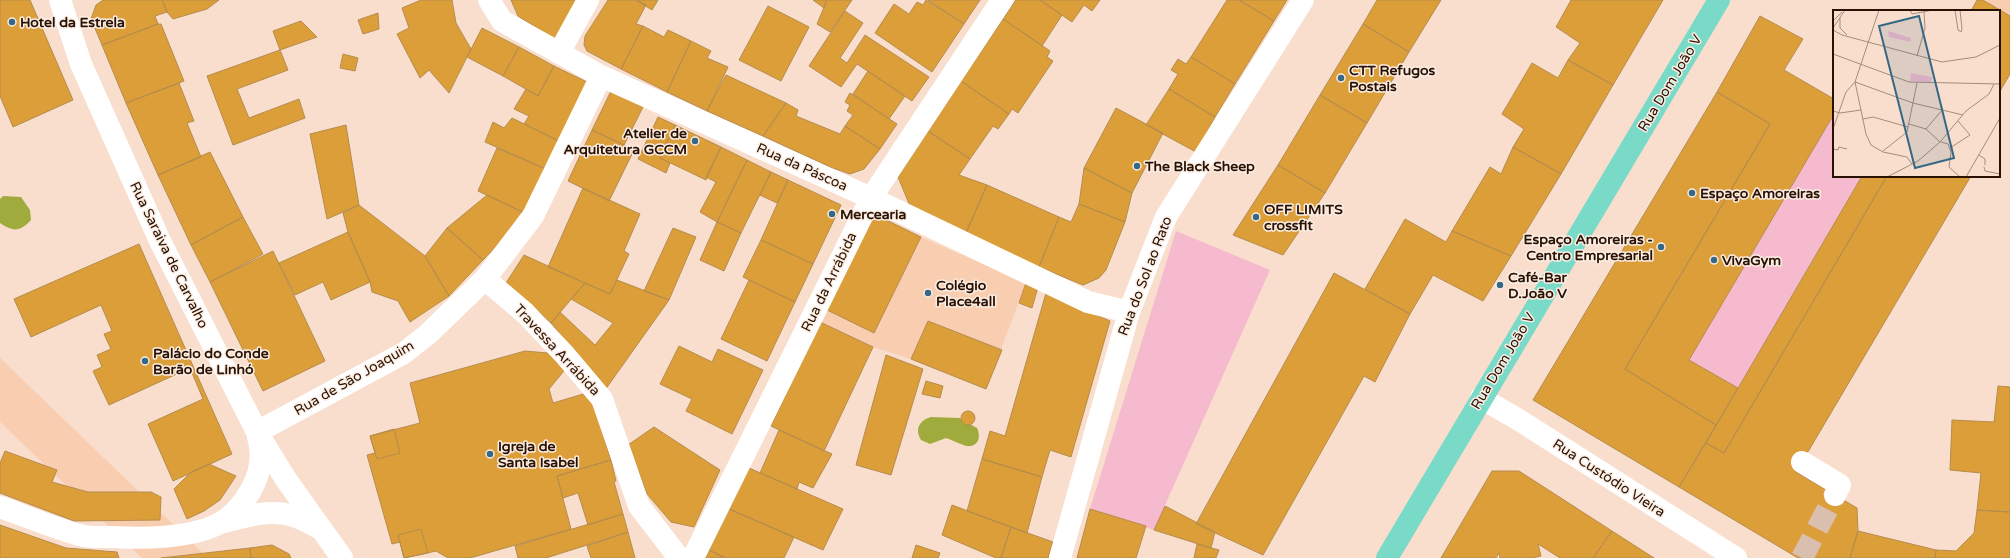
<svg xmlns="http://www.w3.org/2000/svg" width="2010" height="558" font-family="'Varela Round',sans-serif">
<rect width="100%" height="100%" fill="#f9decd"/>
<path fill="#f8cdb0" d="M 1986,0 L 2010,0 L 2010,34 L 1999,11 L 1994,11 Z
M 921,237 L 1026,283 L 986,389 L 911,359 L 873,347 L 820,322 L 825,309 Z
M 0,358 L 208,558 L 142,558 L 0,422 Z"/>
<path fill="#f6bacf" d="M 1834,114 L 1834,176 L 1862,176 L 1738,388 L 1689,360 Z
M 1176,231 L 1270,270 L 1154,530 L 1090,509 Z"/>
<path fill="#9fac3d" d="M 3,196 L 21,197 L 30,210 L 31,220 C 20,232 13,232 0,223 L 0,199 Z
M 931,417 L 960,418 L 964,424 L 970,424 L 977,428 C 981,436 979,447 967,446 C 961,445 953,440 946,438 L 930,444 L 921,440 C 914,429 920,420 931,417 Z"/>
<path fill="#dc9e39" stroke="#b58c4e" d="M 0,0 L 30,0 L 73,100 L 13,127 L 0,96 Z
M 103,0 L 162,0 L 167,12 L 155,16 L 158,24 L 102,45 L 91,19 L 96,5 Z
M 162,0 L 219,0 L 207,9 L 173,19 L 167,12 Z
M 421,0 L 452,0 L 456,23 L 471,49 L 449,93 L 429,70 L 420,78 L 397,34 L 409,28 L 402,8 Z
M 511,0 L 576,0 L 556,40 L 518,16 Z
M 608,0 L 636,0 L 646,5 L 636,24 L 643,26 L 621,69 L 587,51 L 584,45 L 585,36 Z
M 636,0 L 658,0 L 652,10 Z
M 813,0 L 827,0 L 824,8 Z
M 827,0 L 852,0 L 830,32 L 817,24 Z
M 926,0 L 964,24 L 932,72 L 875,33 L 894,4 L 909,14 L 917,2 L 923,5 Z
M 928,0 L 980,0 L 964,24 Z
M 1016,0 L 1040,0 L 1062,15 L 1042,46 L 1003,19 Z
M 1040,0 L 1100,0 L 1092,11 L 1084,5 L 1072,22 Z
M 1227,0 L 1239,0 L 1274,21 L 1235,84 L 1191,57 Z
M 1239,0 L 1287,0 L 1274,21 Z
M 1377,0 L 1441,0 L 1409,52 L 1363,24 Z
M 1571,0 L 1663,0 L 1613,85 L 1568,60 L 1580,43 L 1556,27 Z
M 1977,0 L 1983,0 L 2010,16 L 2010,74 L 1999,93 L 1999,11 L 1971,11 Z
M 768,6 L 809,27 L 781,81 L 739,60 Z
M 845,11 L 863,23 L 840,58 L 847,63 L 865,35 L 929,77 L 912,101 L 857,64 L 841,87 L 809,66 Z
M 378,13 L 379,29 L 363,34 L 358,20 Z
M 1760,16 L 1803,39 L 1784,70 L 1834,99 L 1834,114 L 1689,360 L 1738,388 L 1716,425 L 1625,369 L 1770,124 L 1717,92 Z
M 1003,19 L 1050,51 L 1047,57 L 1053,61 L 1018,113 L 1012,109 L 1009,114 L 961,81 Z
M 301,21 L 317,37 L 280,50 L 273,31 Z
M 158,24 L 161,24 L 184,81 L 126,103 L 102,45 Z
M 1363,24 L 1409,52 L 1367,123 L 1320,95 Z
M 643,26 L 664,37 L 668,30 L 691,41 L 667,92 L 621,69 Z
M 482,28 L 519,47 L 503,76 L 467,57 Z
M 691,41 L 711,51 L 707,58 L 728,67 L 707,111 L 667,92 Z
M 519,47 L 554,66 L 538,96 L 503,76 Z
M 280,50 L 288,70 L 237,89 L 249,118 L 299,99 L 305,118 L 233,145 L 207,76 Z
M 343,54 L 358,58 L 355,71 L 340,68 Z
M 1191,57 L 1235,84 L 1215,117 L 1169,89 L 1178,74 L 1171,70 L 1178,59 L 1186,64 Z
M 1568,60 L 1613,85 L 1561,174 L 1513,147 L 1524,129 L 1502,114 L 1532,63 L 1558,78 Z
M 554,66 L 589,83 L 561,142 L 524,124 L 529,116 L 514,109 L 526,89 L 538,96 Z
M 868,71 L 905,96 L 889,119 L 853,94 Z
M 726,75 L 786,103 L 763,136 L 707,111 Z
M 961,81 L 1009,114 L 998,129 L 993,126 L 970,159 L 928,131 Z
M 179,83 L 194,121 L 187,123 L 201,157 L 158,175 L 126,103 Z
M 1169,89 L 1215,117 L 1196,152 L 1146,125 Z
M 611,91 L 643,107 L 624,145 L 592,130 Z
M 1717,92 L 1770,124 L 1625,369 L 1716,425 L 1679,487 L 1533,400 Z
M 850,93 L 897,124 L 880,149 L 845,126 L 853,115 L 847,111 L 850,105 L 845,102 Z
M 1320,95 L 1367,123 L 1325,193 L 1278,165 Z
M 786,103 L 798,110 L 796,116 L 840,134 L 845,126 L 880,149 L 864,169 L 850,174 L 830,167 L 763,136 Z
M 1116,108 L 1163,133 L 1132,193 L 1084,168 Z
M 658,117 L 675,125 L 660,158 L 670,163 L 666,173 L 638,159 Z
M 512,118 L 561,142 L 548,170 L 485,142 L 493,122 L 504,128 Z
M 346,125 L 359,205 L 327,219 L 310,134 Z
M 675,125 L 721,147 L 706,180 L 660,158 Z
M 592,130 L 634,150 L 609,201 L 568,181 Z
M 928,131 L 970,159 L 959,175 L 987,185 L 966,233 L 910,206 L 898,177 Z
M 721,147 L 747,160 L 717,222 L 700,212 L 716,182 L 706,177 Z
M 1513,147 L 1561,174 L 1511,256 L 1452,231 L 1490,167 L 1501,174 Z
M 497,148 L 548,170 L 527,214 L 478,191 Z
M 210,152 L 243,217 L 191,245 L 158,175 Z
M 747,160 L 771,172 L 741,233 L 717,222 Z
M 1278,165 L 1325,193 L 1283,255 L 1233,235 Z
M 1084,168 L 1132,193 L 1125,222 L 1079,204 Z
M 771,172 L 788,180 L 777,203 L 760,195 Z
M 1862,176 L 1887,176 L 1724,453 L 1706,443 Z
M 1887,176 L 1971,176 L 1796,472 L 1857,508 L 1858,531 L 1850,558 L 1798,558 L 1679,487 L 1706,443 L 1724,453 Z
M 788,180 L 841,205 L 813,264 L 761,240 Z
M 987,185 L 1059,217 L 1039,267 L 966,233 Z
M 583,188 L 640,214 L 624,251 L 629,254 L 610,294 L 548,267 Z
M 487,195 L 527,214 L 483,260 L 447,228 Z
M 1079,204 L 1125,222 L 1106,270 L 1099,278 L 1083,285 L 1039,267 L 1059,217 L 1071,222 Z
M 359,205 L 425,256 L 449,296 L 410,322 L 398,301 L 372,292 L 370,282 L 348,232 L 343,213 Z
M 872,213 L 921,237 L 874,333 L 825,309 Z
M 243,217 L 263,254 L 210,282 L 191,245 Z
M 1405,219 L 1446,242 L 1452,231 L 1511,256 L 1483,301 L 1433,275 L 1410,314 L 1365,289 Z
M 717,222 L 741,233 L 724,271 L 700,260 Z
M 447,228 L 483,260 L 449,296 L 425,256 Z
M 673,228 L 696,237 L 669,300 L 644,291 Z
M 348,232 L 370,282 L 331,300 L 323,282 L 295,295 L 279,263 Z
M 761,240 L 813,264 L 795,302 L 743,277 Z
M 139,244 L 232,454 L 173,481 L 148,424 L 203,399 L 190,368 L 109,405 L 93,371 L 102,367 L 97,355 L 111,349 L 104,334 L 112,331 L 101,305 L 31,337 L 14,299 Z
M 273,251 L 325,361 L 263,391 L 210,282 Z
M 524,255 L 585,283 L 551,323 L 506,283 Z
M 1334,273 L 1410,314 L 1375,382 L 1364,376 L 1263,555 L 1196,524 Z
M 617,280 L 669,300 L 605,390 L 551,323 L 560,312 L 595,345 L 613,323 L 571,299 L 585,283 L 610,294 Z
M 749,280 L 795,302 L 767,361 L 721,339 Z
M 1026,283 L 1038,287 L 1032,308 L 1019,303 Z
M 1046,293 L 1110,321 L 1071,457 L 1050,450 L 1042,477 L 982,459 L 990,431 L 1005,436 Z
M 928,321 L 1002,350 L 986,389 L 911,359 Z
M 820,322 L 873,347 L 824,451 L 771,426 Z
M 679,346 L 712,362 L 718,349 L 763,370 L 732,434 L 686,411 L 692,399 L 660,384 Z
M 525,351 L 559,354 L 568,366 L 549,389 L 553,403 L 590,392 L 611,460 L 557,476 L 571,529 L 470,558 L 448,558 L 436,551 L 404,558 L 400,542 L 392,544 L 367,455 L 375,453 L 370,436 L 420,423 L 410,383 Z
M 886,355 L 923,369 L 891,475 L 856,465 Z
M 926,381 L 943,386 L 940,398 L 922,394 Z
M 1998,386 L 2010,387 L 2010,512 L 1977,510 L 1981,473 L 1950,470 L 1952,420 L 1994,422 Z
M961 418a7 7 0 1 1 14 0a7 7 0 1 1-14 0Z
M 654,427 L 720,470 L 694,527 L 671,522 L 647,494 L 628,445 Z
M 394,429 L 400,453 L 377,459 L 370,436 Z
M 779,430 L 832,454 L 813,488 L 799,482 L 797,489 L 760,473 Z
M 5,451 L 57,470 L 52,482 L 88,492 L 151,492 L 161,497 L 160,520 L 74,521 L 0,493 L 0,463 Z
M 982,459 L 1042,477 L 1027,533 L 967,511 Z
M 611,460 L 616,481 L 614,482 L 623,514 L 588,525 L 578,493 L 563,498 L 557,476 Z
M 209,464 L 236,476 L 220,500 L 204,511 L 187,519 L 174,489 L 191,472 Z
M 749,468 L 843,509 L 823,550 L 729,509 Z
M 1492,471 L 1519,471 L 1612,531 L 1593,558 L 1560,558 L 1538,544 L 1541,556 L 1532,558 L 1500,558 L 1499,553 L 1496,558 L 1441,558 Z
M 952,505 L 1011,527 L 1001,558 L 996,558 L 942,535 Z
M 1165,506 L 1215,532 L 1211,548 L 1154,530 Z
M 729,509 L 794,537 L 784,558 L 725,558 L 709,550 Z
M 1090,509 L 1146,526 L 1136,558 L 1077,558 Z
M 1977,510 L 2010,512 L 2010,558 L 1935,558 L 1936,550 L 1956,551 L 1974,533 Z
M 623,514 L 628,532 L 546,558 L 518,558 L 515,546 Z
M 0,525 L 66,548 L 117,552 L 119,558 L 0,558 Z
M 1011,527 L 1053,542 L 1048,558 L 1001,558 Z
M 421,529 L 428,553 L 404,558 L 398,535 Z
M 1612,531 L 1654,558 L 1593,558 Z
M 1858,531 L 1936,550 L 1935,558 L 1850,558 Z
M 628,532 L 635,558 L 591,558 L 587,546 Z
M 1197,544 L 1219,550 L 1216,558 L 1194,558 Z
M 272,545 L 289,554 L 291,558 L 251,558 L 250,548 Z
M 916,545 L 940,553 L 938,558 L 912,558 Z
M 250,548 L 251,558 L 161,558 Z
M 709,550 L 725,558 L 705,558 Z"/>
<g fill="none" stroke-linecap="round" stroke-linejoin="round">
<path stroke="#dabfaf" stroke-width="22" stroke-dasharray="22 11" stroke-linecap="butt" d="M 1802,558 L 1835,495"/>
<path stroke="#fff" stroke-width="22" d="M 60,0 L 81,64 L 160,241 L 257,432 L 285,478 L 342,558
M 489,0 L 502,21 L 601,76 L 871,198 L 1088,302 L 1129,312
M 559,53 L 588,0
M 485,279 L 525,313 L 564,354 L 602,399 L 639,506 L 679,558
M 1481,398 L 1519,420 L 1736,558
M 257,432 L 404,353 L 428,334 L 485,279 L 533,216 L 601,76
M 1802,462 L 1840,485 L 1835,495
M 0,507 C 26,516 53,528 80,535 C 90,538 103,537 114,537 C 143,539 191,538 218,524 C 233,517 243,504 251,490 C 260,474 263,455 258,437
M 225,522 C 246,516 271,509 293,516 C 302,518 311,524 319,528
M 693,558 L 871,198 L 1002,0
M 1060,558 L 1129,312 L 1166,217 L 1303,0"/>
<path stroke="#7adac8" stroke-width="22" d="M 1387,558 L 1719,0"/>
</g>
<g fill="#346885" stroke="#fceee5" stroke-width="1.5">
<circle cx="12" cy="22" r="4"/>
<circle cx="1341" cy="78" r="4"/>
<circle cx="695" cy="141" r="4"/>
<circle cx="1137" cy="166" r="4"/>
<circle cx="1692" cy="193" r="4"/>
<circle cx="832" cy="214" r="4"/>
<circle cx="1256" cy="217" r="4"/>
<circle cx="1661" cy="247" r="4"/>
<circle cx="1714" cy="260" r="4"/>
<circle cx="1500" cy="285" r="4"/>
<circle cx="928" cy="293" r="4"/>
<circle cx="145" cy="361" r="4"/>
<circle cx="490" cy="454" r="4"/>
</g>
<g text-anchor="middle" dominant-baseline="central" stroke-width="3" stroke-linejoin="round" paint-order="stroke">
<g font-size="14" font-weight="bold" fill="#291202" stroke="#fceee5" text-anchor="start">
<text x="20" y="22">Hotel da Estrela</text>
<text x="1349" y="70">CTT Refugos<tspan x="1349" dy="16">Postais</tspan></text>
<text x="687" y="133" text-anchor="end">Atelier de<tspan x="687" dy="16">Arquitetura GCCM</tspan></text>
<text x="1145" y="166">The Black Sheep</text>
<text x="1700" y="193">Espaço Amoreiras</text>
<text x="1264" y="209">OFF LIMITS<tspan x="1264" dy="16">crossfit</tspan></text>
<text x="840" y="214">Mercearia</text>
<text x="1653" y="239" text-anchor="end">Espaço Amoreiras -<tspan x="1653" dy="16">Centro Empresarial</tspan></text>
<text x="1722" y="260">VivaGym</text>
<text x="1508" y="277">Café-Bar<tspan x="1508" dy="16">D.João V</tspan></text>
<text x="936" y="285">Colégio<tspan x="936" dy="16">Place4all</tspan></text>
<text x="153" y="353">Palácio do Conde<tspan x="153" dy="16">Barão de Linhó</tspan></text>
<text x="498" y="446">Igreja de<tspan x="498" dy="16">Santa Isabel</tspan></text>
</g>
<g font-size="14" fill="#291202" stroke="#fceee5">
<text transform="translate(1670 83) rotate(-59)">Rua Dom João V</text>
<text transform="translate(802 167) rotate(24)">Rua da Páscoa</text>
<text transform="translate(169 255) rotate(64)">Rua Saraiva de Carvalho</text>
<text transform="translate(1145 276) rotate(-69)">Rua do Sol ao Rato</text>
<text transform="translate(829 282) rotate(-64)">Rua da Arrábida</text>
<text transform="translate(557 350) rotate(47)">Travessa Arrábida</text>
<text transform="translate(1503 361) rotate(-59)">Rua Dom João V</text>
<text transform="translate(354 378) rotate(-30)">Rua de São Joaquim</text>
<text transform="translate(1609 478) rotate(33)">Rua Custódio Vieira</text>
</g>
</g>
<g transform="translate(1833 10)">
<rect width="167" height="167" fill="#f9decd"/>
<path d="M 55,21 L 78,28 L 77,32 L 56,27 ZM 78,63 L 99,67 L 98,72 L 77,71 Z" fill="#f6bacf"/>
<path fill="none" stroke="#a68c7c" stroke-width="1" d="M 77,0 L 79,4 L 100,0M 122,0 L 125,20 L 128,22 L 129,19 L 127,0M 7,8 L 7,18 L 14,25M 0,11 L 9,2M 0,18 L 12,0M 0,20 L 9,25 L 109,52 L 143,47 L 167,35M 0,44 L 76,72 L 167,74M 84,46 L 92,18 L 91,2M 0,101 L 7,103 L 28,100M 30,109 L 40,107 L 75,117M 76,114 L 93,119 L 107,132M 0,119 L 13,82 L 22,72 L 46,0M 93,119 L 110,99M 108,132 L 115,134 L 118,142 L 116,157 L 127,167M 117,138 L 137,125 L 125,111M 0,139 L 5,140 L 6,137 L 14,139M 50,141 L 74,122 L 84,73M 146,145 L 152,149 L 152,155M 79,154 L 74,147 L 50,142 L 38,135 L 33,124 L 22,72 L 80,93 L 130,105M 151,157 L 152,161 L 167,164M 54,167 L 85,151 L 107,132 L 133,101 L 156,84 L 161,74M 133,167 L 167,108"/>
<path fill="#346885" fill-opacity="0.15" stroke="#346885" stroke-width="2" d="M 86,6 L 121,148 L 82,158 L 46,16 Z"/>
<rect width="167" height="167" fill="none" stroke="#291202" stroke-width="2"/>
</g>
</svg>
